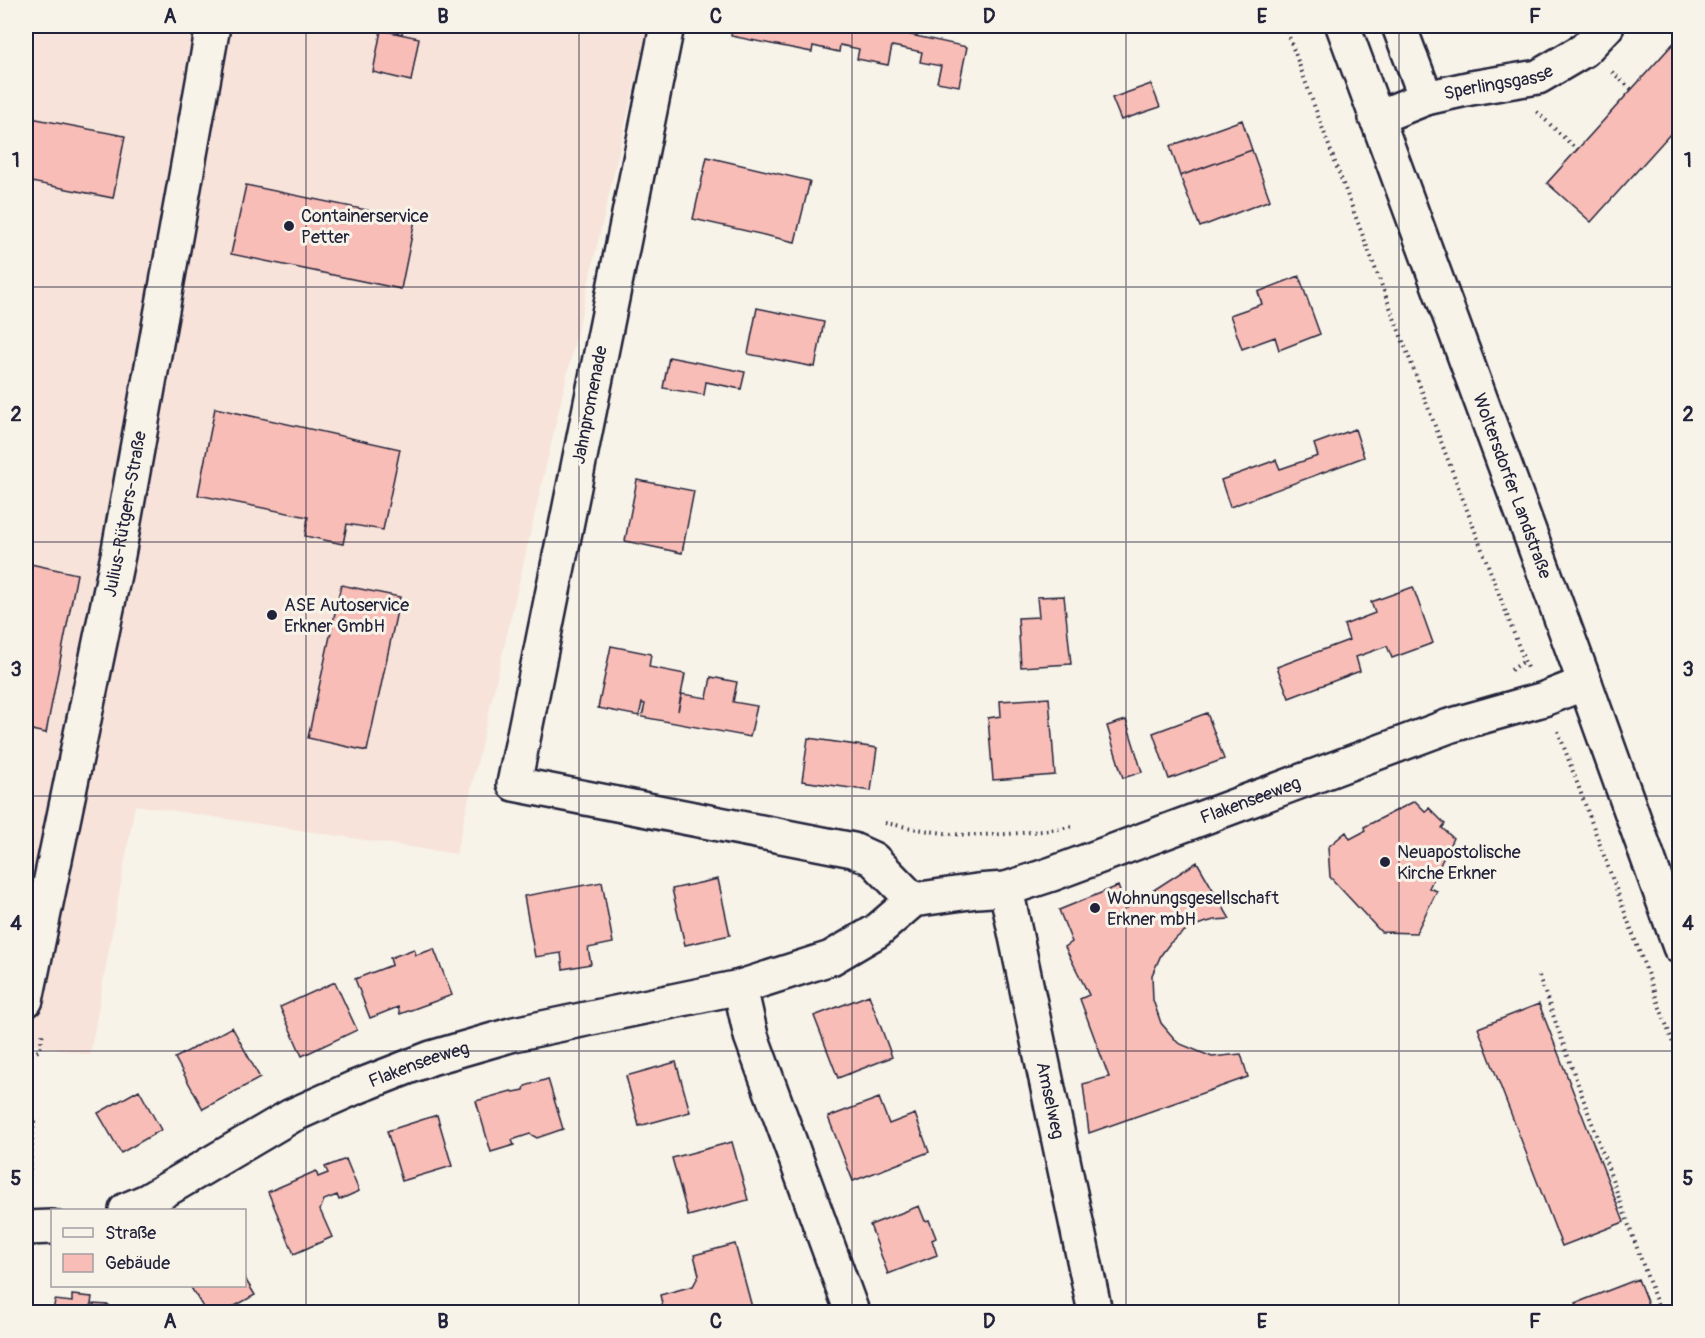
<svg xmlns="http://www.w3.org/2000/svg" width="1705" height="1338" font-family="Pangolin,sans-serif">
<rect width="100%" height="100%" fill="#f7f3e8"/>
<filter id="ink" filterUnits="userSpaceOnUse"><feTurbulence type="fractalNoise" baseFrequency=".0167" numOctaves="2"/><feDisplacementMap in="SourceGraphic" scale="12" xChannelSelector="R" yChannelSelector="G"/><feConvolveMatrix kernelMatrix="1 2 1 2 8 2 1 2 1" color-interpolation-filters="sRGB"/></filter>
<g filter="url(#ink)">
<path fill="#f7e3d9" d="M 26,26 L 648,26 L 456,854 L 135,805 L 90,1055 L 26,1043 Z"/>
<path fill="#f8bdb6" stroke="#22223b" stroke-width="1.5" d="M 367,26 L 404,26 L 402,34 L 381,30 L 367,27 Z
M 732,26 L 908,26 L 906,34 L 967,47 L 959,86 L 937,82 L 941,66 L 920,62 L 922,52 L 892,46 L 888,65 L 857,59 L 859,49 L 840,45 L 839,52 L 813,46 L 812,52 L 731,36 Z
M 1058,26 L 1079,26 L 1060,32 Z
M 381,30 L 419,38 L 411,81 L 373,72 Z
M 1680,36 L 1680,123 L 1591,222 L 1547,183 Z
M 1151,84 L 1160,107 L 1121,120 L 1112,98 Z
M 26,117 L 125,136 L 113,198 L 26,181 Z
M 1242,120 L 1252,150 L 1180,176 L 1170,146 Z
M 1252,150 L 1270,200 L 1200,227 L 1180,176 Z
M 707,157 L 810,181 L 795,242 L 693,219 Z
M 246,185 L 415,220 L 401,289 L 231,254 Z
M 1299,276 L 1320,334 L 1279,350 L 1275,337 L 1242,349 L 1230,315 L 1262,304 L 1258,292 Z
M 757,308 L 824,322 L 815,367 L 748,354 Z
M 669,357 L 745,372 L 741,389 L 706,382 L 704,395 L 663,388 Z
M 215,408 L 400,449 L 383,530 L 347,524 L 343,544 L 305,536 L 308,517 L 198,495 Z
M 1355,429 L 1364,457 L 1230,507 L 1221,480 L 1276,460 L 1280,469 L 1318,456 L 1314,444 Z
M 637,480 L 694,491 L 682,553 L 625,541 Z
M 26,563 L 77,574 L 46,733 L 26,729 Z
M 341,585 L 400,597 L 367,751 L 308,738 Z
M 1413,587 L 1433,643 L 1392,658 L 1387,646 L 1356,657 L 1360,671 L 1289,698 L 1277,667 L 1349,640 L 1344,625 L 1375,613 L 1371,602 Z
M 1064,596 L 1071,664 L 1021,667 L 1018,618 L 1039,617 L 1037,597 Z
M 611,646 L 651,654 L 649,667 L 685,674 L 678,711 L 682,694 L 707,698 L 711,677 L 737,682 L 733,702 L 757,706 L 750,737 L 642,717 L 645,704 L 642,703 L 639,716 L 598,708 Z
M 1049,698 L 1055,775 L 993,780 L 988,718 L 1001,716 L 1000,701 Z
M 1207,713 L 1224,759 L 1169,779 L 1153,733 Z
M 1126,720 L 1142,772 L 1123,778 L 1107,726 Z
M 808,738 L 877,748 L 871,791 L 802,781 Z
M 1415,801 L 1426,812 L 1429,808 L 1445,824 L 1442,828 L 1453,838 L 1429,888 L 1437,891 L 1416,933 L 1381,932 L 1330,877 L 1328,847 L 1346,832 L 1350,839 L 1365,831 L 1364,827 Z
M 1197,862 L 1230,919 L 1214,920 L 1190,927 L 1170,943 L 1161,955 L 1152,975 L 1153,1000 L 1161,1023 L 1178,1043 L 1212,1057 L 1241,1054 L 1248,1077 L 1089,1133 L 1083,1084 L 1109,1077 L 1080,999 L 1089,995 L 1065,947 L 1072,942 L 1059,910 L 1118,886 L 1126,908 Z
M 718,879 L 730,935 L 685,945 L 672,889 Z
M 602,882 L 613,943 L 588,948 L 591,964 L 563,969 L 561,953 L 535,957 L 524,896 Z
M 414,949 L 416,955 L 434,949 L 452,995 L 400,1014 L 398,1007 L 370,1018 L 355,979 L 392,965 L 390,958 Z
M 335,982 L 357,1030 L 302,1056 L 280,1007 Z
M 869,995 L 892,1057 L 838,1078 L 814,1016 Z
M 1539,1004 L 1624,1222 L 1562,1246 L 1478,1028 Z
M 232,1027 L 260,1078 L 203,1109 L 175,1058 Z
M 676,1062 L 690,1112 L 639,1126 L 626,1076 Z
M 548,1079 L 563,1129 L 537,1138 L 530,1134 L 512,1140 L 514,1145 L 491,1152 L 476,1101 L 511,1091 L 514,1092 L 524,1090 L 525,1086 Z
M 139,1090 L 161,1130 L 121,1153 L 98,1113 Z
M 879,1098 L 889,1124 L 915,1114 L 929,1152 L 853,1181 L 828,1117 Z
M 437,1115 L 452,1166 L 402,1181 L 387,1131 Z
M 732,1142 L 748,1200 L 688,1216 L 672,1158 Z
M 346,1159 L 359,1191 L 339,1200 L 337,1195 L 324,1200 L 320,1210 L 332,1237 L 294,1254 L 268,1192 L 316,1171 L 318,1177 L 328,1173 L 325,1167 Z
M 919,1206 L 925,1221 L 929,1220 L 936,1238 L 932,1240 L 937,1255 L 888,1274 L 870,1225 Z
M 735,1244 L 753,1311 L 746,1312 L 664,1312 L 660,1295 L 693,1286 L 699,1275 L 694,1255 Z
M 244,1277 L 255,1295 L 224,1312 L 206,1312 L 190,1286 L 244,1286 Z
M 1638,1279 L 1651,1312 L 1580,1312 L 1576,1303 Z
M 72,1295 L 92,1297 L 91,1304 L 109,1305 L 108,1312 L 53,1312 L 55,1300 L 72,1302 Z"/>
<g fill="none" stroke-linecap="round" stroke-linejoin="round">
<g stroke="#22223b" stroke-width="38">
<g id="minor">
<path d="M 667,26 L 514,784 L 853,850 L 873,859 L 913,900"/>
<path d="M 1399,26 L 1426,98"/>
<path id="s1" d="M 1376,118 L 1426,98 L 1471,88 L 1538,77 L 1584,50 L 1607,26"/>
<path id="s2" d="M 1006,889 L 1095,1312"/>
<path d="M 740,987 L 751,1036 L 852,1312"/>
<path id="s3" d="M 26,1000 L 118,555 L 213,26"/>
<path id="s4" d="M 126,1210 L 147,1201 L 291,1116 L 354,1088 L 431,1058 L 514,1034 L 740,987 L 831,958 L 877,931 L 913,900 L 977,891 L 1006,889 L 1052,874 L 1449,726 L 1544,699 L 1585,683"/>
<path d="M 26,1228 L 52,1227"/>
</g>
</g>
<g stroke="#22223b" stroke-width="38">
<g id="major">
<path id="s5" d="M 1343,26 L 1585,683 L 1680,947"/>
</g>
</g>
<path stroke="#22223b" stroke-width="4" stroke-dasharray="1.5 4.5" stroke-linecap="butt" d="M 1285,26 L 1336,165 L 1527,668
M 1612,72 L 1631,89
M 1537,112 L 1577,150
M 1511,670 L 1523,662
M 1558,731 L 1680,1062
M 885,823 C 913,828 944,835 973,835 C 1006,835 1039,832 1071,827
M 1539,976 L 1660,1312
M 26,1057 L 40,1050 L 43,1031
M 26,1112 L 34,1122 L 28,1192"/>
<use href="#minor" stroke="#f7f3e8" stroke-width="33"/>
<use href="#major" stroke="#f7f3e8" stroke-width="33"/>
</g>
</g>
<path fill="none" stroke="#22223b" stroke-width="1.5" stroke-opacity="0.55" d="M 306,26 L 306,1312M 579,26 L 579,1312M 852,26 L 852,1312M 1126,26 L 1126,1312M 1399,26 L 1399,1312M 26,287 L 1680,287M 26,542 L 1680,542M 26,796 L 1680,796M 26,1051 L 1680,1051"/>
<g fill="#22223b" stroke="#f7f3e8" stroke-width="2">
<circle cx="289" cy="226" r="6"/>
<circle cx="272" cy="615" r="6"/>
<circle cx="1385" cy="862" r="6"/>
<circle cx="1095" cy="908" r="6"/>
</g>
<g text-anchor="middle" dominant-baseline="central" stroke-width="6" stroke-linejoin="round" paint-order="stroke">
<g font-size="18" fill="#22223b" stroke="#f7f3e8">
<text stroke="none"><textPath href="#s1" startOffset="128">Sperlingsgasse</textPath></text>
<text transform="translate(590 405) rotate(-79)">Jahnpromenade</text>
<text stroke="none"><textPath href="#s5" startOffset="490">Woltersdorfer Landstraße</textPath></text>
<text stroke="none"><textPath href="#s3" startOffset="496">Julius-Rütgers-Straße</textPath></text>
<text stroke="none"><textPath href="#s4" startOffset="1209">Flakenseeweg</textPath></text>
<text stroke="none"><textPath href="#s4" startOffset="328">Flakenseeweg</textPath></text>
<text stroke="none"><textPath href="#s2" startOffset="216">Amselweg</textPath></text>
</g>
<g font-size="18" fill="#22223b" stroke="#f7f3e8" text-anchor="start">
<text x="301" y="216">Containerservice<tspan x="301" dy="21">Petter</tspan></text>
<text x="284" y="605">ASE Autoservice<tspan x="284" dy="21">Erkner GmbH</tspan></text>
<text x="1397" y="852">Neuapostolische<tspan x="1397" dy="21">Kirche Erkner</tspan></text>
<text x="1107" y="898">Wohnungsgesellschaft<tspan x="1107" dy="21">Erkner mbH</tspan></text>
</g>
</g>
<rect width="1705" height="1338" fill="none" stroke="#f7f3e8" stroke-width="66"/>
<rect x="51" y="1209" width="195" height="78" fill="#f7f3e8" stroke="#a29fa3" stroke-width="1.5"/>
<rect x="63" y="1228" width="30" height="9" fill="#f7f3e8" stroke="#a29fa3" stroke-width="1.5"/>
<text x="105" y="1239" font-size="18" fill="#22223b">Straße</text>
<rect x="63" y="1254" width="30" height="18" fill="#f8bdb6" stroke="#a29fa3" stroke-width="1.5"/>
<text x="105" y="1269" font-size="18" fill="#22223b">Gebäude</text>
<rect x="33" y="33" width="1639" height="1272" fill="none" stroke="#22223b" stroke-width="2"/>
<g font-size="20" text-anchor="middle" font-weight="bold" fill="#22223b">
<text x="170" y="23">A</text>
<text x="443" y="23">B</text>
<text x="716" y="23">C</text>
<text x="989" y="23">D</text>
<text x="1262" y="23">E</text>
<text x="1535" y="23">F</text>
<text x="16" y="167">1</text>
<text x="1688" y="167">1</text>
<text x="16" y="421">2</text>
<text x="1688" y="421">2</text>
<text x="16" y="676">3</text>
<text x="1688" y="676">3</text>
<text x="16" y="930">4</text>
<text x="1688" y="930">4</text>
<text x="16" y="1185">5</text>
<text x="1688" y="1185">5</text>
<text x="170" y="1328">A</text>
<text x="443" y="1328">B</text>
<text x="716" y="1328">C</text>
<text x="989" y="1328">D</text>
<text x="1262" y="1328">E</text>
<text x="1535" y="1328">F</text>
</g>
</svg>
